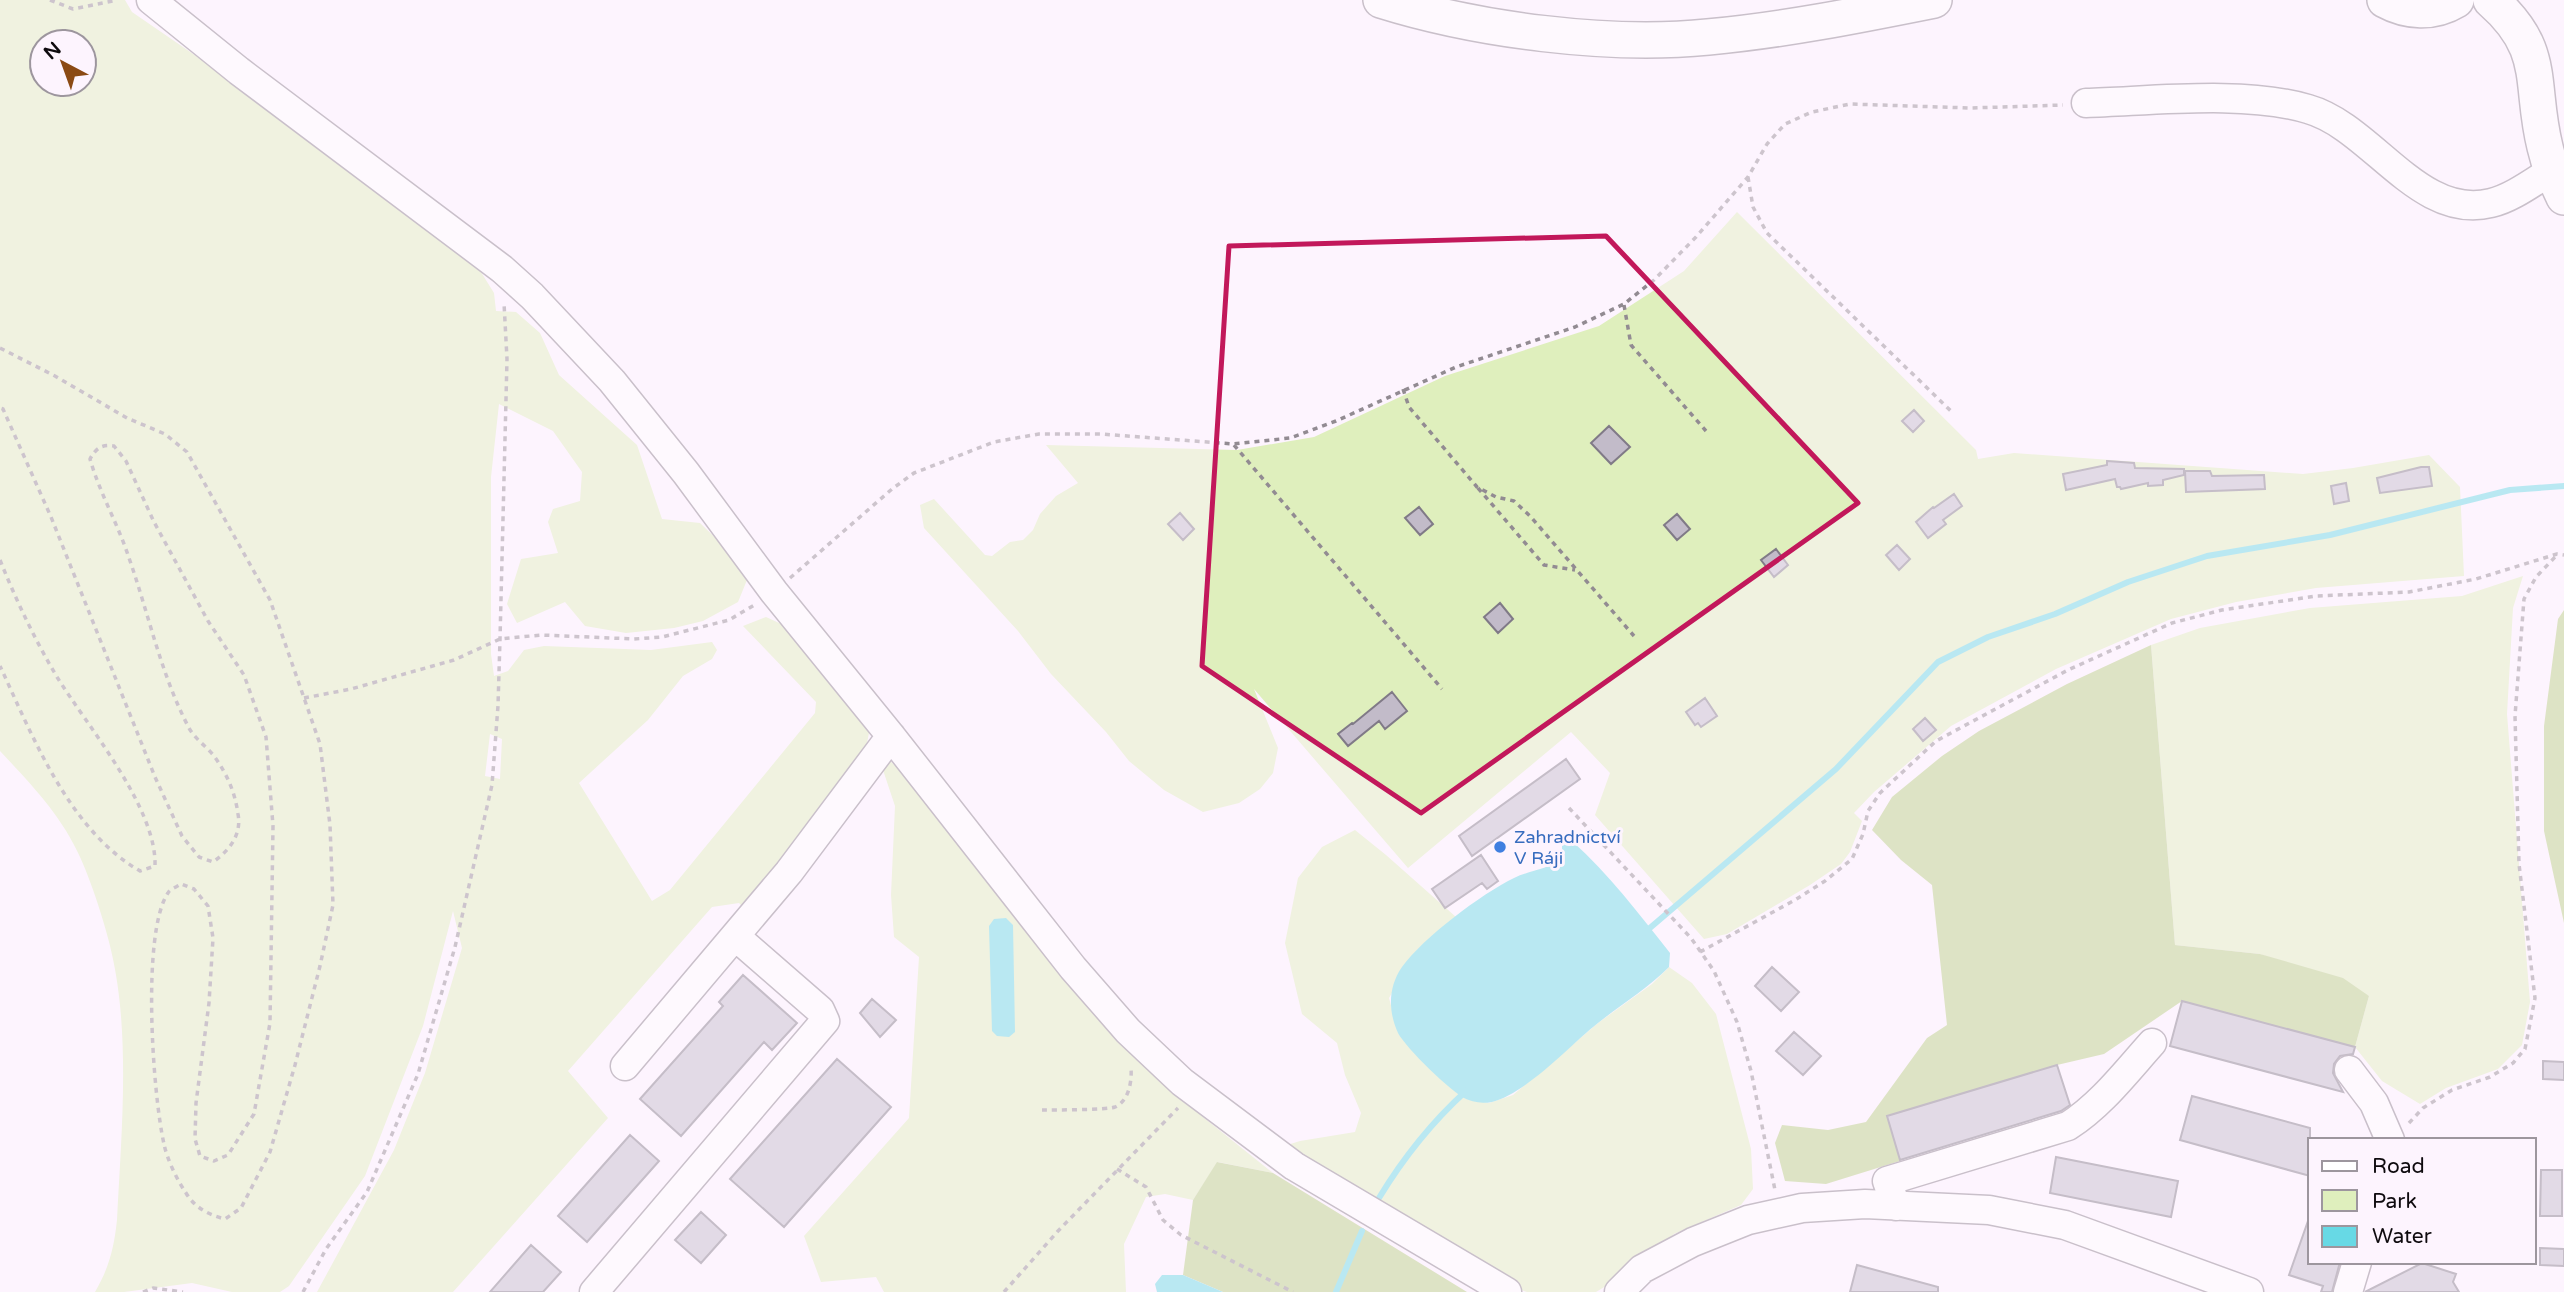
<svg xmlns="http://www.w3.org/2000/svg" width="2564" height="1292" font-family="'Varela Round',sans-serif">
<rect width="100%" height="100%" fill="#fdf4fe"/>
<path fill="#dfefbd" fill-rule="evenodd" d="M 0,0 L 125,0 L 132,12 L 215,69 L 476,264 L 494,293 L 496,311 L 516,312 L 540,333 L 559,375 L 637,445 L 662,519 L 700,523 L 728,550 L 747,580 L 738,602 L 703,621 L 674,628 L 626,633 L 585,626 L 565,602 L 517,623 L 507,604 L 521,559 L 558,553 L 548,522 L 553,509 L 580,501 L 582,472 L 553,431 L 499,404 L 491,477 L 491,654 L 494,676 L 508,671 L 524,650 L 544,646 L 651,650 L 712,642 L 717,650 L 712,659 L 683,676 L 648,720 L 579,783 L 652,901 L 670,890 L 815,713 L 816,702 L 743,626 L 766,617 L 790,628 L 870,728 L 866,748 L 745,909 L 739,903 L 712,907 L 568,1071 L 608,1118 L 453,1292 L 317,1292 L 394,1150 L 425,1073 L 462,948 L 453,911 L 423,1026 L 365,1176 L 289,1286 L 280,1292 L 232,1292 L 192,1283 L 124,1292 L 95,1292 C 109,1268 114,1248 117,1220 C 121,1142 129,1052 116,975 C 111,941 94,888 80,857 C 62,816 30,783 0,751 ZM 42,42 L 84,42 L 84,84 L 42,84 ZM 490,734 L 502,739 L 500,779 L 485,776 Z
M 1737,212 L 1976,450 L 1978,459 L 2014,453 L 2303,474 L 2353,468 L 2429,455 L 2460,487 L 2464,576 L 2316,588 L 2236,602 L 2171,619 L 2056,669 L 1951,726 L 1874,792 L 1854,813 L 1862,821 L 1850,852 L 1841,864 L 1810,885 L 1727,934 L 1704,939 L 1595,815 L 1610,773 L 1571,732 L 1408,868 L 1254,689 L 1278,748 L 1273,773 L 1260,789 L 1239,803 L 1203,812 L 1164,790 L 1129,761 L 1106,732 L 1051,674 L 1018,631 L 924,528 L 920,505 L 934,499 L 985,555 L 992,556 L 1010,542 L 1023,540 L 1033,530 L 1040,514 L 1056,496 L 1078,483 L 1046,445 L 1237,450 L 1314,437 L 1445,376 L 1599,326 L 1684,271 Z
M 2523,576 L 2513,608 L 2507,714 L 2530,1002 L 2522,1045 L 2498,1069 L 2446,1088 L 2420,1104 L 2382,1081 L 2355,1047 L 2369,996 L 2260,954 L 2175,945 L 2151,645 L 2200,628 L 2310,608 L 2462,596 Z
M 889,760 L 904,774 L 1152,1067 L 1203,1117 L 1273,1173 L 1218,1162 L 1193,1200 L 1165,1194 L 1146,1197 L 1124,1244 L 1126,1292 L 884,1292 L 876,1277 L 821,1282 L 804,1236 L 909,1118 L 919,957 L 894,937 L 891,895 L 895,806 L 881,764 Z
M 1355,830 L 1386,855 L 1456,917 L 1417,950 L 1389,998 L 1398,1032 L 1466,1099 L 1489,1103 L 1513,1095 L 1598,1023 L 1652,984 L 1669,967 L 1692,983 L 1716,1014 L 1751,1149 L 1753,1189 L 1741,1205 L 1674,1234 L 1649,1260 L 1596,1292 L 1527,1292 L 1503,1283 L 1281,1147 L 1300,1141 L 1355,1132 L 1361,1113 L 1345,1075 L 1337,1043 L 1302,1014 L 1285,943 L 1298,878 L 1322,847 Z"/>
<path fill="#b7ce82" d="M 2564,610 L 2564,923 L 2544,831 L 2544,726 L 2558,619 Z
M 2151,645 L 2175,945 L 2260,954 L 2343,978 L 2369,996 L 2355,1047 L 2182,1001 L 2104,1054 L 2057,1065 L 1887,1116 L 1900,1161 L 1826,1184 L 1785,1181 L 1775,1143 L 1782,1125 L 1828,1130 L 1866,1122 L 1927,1038 L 1947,1025 L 1932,885 L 1901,860 L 1872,830 L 1892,797 L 1942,756 L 1979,731 L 2067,684 Z
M 1217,1162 L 1273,1173 L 1467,1292 L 1223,1292 L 1183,1275 L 1193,1200 Z"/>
<path fill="#67d9e5" d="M 1567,841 L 1572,841 C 1609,874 1639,914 1670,953 L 1669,967 C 1647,989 1622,1004 1598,1023 C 1569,1046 1527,1093 1492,1102 C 1486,1104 1473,1102 1466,1099 C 1451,1092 1406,1048 1398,1033 C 1388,1011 1388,987 1402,967 C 1423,938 1481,894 1514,878 C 1530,870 1549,870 1562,857 L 1562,843 Z
M 1006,918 L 1013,925 L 1015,1032 L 1009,1037 L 997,1036 L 992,1031 L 989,926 L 994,919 Z
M 1162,1275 L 1183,1275 L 1223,1292 L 1157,1292 L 1155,1284 Z"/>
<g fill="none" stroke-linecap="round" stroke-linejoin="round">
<path stroke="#67d9e5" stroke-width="6" d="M 1644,933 L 1836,769 L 1938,662 L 1988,637 L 2055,614 L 2128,582 L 2207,556 L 2330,535 L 2510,490 L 2564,486
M 1379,1198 C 1402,1160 1432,1122 1466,1091
M 1336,1292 L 1362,1231"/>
</g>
<path fill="#c2bbc9" stroke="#807a87" stroke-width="2" d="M 1914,410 L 1924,421 L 1913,432 L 1902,421 Z
M 1609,426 L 1630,447 L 1611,464 L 1591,443 Z
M 2107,461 L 2134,463 L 2135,468 L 2184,469 L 2184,475 L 2163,480 L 2163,485 L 2148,486 L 2148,483 L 2121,489 L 2120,487 L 2117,487 L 2115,479 L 2066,490 L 2063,474 L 2107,465 Z
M 2421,467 L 2429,467 L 2432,486 L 2380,493 L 2377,478 Z
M 2185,471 L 2210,471 L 2212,476 L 2264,475 L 2265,489 L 2186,492 Z
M 2346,483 L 2349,501 L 2334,504 L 2331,486 Z
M 1954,494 L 1962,506 L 1943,520 L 1946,524 L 1928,538 L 1916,522 L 1933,507 L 1934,508 Z
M 1419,507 L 1433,524 L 1420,535 L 1405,518 Z
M 1180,513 L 1194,529 L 1183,540 L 1168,524 Z
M 1677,514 L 1690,529 L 1677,540 L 1664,525 Z
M 1897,545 L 1910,559 L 1899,570 L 1886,555 Z
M 1776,549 L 1788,565 L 1774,577 L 1761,560 Z
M 1500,603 L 1513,619 L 1498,633 L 1484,617 Z
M 1392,692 L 1407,711 L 1385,729 L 1379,721 L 1348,746 L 1338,734 L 1352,723 L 1353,724 Z
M 1705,698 L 1717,716 L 1701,727 L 1698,723 L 1695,725 L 1686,712 Z
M 1925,718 L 1936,730 L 1923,741 L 1913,729 Z
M 1566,759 L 1580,779 L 1472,856 L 1459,836 Z
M 1481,855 L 1498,881 L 1487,889 L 1482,883 L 1445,908 L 1432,889 Z
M 1772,967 L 1799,992 L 1781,1011 L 1755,986 Z
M 743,975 L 797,1023 L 772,1050 L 764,1042 L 681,1136 L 640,1099 L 723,1006 L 719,1002 Z
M 872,999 L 896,1020 L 880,1037 L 860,1013 Z
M 2182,1001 L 2355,1047 L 2353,1054 L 2340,1056 L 2334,1064 L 2333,1073 L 2343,1092 L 2170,1046 Z
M 1794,1032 L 1821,1056 L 1803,1075 L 1776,1051 Z
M 837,1059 L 891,1107 L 784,1227 L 730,1179 Z
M 2543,1061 L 2564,1062 L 2564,1080 L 2543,1079 Z
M 2057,1065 L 2070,1105 L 2061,1111 L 1900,1160 L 1887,1116 Z
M 2192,1096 L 2310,1128 L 2310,1176 L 2180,1140 Z
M 630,1135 L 659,1161 L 587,1242 L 558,1216 Z
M 2056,1157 L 2178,1181 L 2171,1217 L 2050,1193 Z
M 2541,1170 L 2562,1170 L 2562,1216 L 2540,1216 Z
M 701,1212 L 726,1235 L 701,1263 L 675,1240 Z
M 2308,1221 L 2310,1221 L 2310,1262 L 2340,1262 L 2332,1292 L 2321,1292 L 2323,1286 L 2289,1275 Z
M 531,1245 L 561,1272 L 543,1292 L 490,1292 Z
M 2540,1248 L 2564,1249 L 2564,1266 L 2540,1265 Z
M 2422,1263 L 2456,1274 L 2453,1282 L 2459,1292 L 2365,1292 Z
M 1857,1265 L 1938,1287 L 1938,1292 L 1850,1292 Z"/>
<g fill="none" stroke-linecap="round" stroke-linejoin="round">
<g stroke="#8b818d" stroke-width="31">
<path id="minor" d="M 151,0 L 239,71 L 502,269 L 532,296 L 612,381 L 686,473 L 774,592 L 891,736 L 1073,968 L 1128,1031 L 1182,1082 L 1294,1166 L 1507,1292
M 2086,103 C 2153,101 2244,90 2308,109 C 2372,127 2419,221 2491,203 C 2512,198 2533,182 2551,171
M 625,1066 L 789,872 L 891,736
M 2349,1070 L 2374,1103 L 2390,1140
M 1896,1206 L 1887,1181 L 2068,1126 C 2101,1105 2126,1072 2152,1043
M 594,1292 L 825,1021 L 820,1010 L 735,936
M 1619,1292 L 1642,1269 L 1693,1242 L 1748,1220 L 1802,1208 L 1865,1204 L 1989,1210 L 2065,1225 L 2249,1292
M 2348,1292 L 2357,1262"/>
</g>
<g stroke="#8b818d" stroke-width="38">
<path id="major" d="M 1381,0 C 1477,30 1608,47 1708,37 C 1784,30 1859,15 1934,0
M 2385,0 C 2407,12 2433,14 2456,0
M 2491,0 C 2548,50 2529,83 2545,147 C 2549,165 2556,180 2564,197"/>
</g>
<path stroke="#928b92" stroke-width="3.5" stroke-dasharray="5 5" stroke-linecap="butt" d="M 50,0 L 73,9 L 117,0
M 1748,177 L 1753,207 L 1767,233 L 1953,413
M 1624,305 L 1631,345 L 1706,431
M 0,348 L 55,376 L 127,418 L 165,434 L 187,452 L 270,600 L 320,744 L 330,825 L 333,905 L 320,966 L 295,1065 L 270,1152 L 241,1208 L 225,1219 C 209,1215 195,1208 186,1193 C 177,1180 167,1159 164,1144 C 153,1096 141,933 168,893 C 170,889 177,887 181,884 L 194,889 L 208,906 L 213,938 L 209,1003 L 196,1103 L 195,1139 L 200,1156 L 214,1161 L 228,1155 L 254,1114 L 270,1023 L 273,826 L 266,737 L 244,675 L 208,621 L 154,522 L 126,461 L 114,446 C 102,444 96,448 90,459 C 100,494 118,524 129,558 C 149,615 161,675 189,728 C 195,739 206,746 214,756 C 227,774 235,792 238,814 C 242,835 229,851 213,862 L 199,857 L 182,836 L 155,777 L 51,517 L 3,409 L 0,408
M 1403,389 L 1409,407 L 1477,487 L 1496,497 L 1514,501 L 1530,516 L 1634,636
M 1234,445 L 1442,689
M 1478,488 L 1544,565 L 1575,570
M 0,560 C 16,600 35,640 57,677 C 88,727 157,808 155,866 L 140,871 C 69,830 33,737 0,666
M 790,578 L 892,489 L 914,473 L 994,442 L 1039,434 L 1101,434 L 1233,444 L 1290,438 L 1336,421 L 1456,367 L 1575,327 L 1624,304 L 1654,280 L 1696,237 L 1748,177 L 1767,144 L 1785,124 L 1812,112 L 1850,104 L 1971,108 L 2063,105
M 304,698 L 351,689 L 454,660 L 500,639 L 541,635 L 634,639 L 662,637 L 729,620 L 756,604
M 1569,808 L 1691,938 L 1714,971 L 1737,1022 L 1751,1071 L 1775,1190
M 1700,952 L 1795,900 L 1825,881 L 1852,859 L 1863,834 L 1868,811 L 1880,793 L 1936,741 L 2068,670 L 2172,623 L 2222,610 L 2316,596 L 2409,592 L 2476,579 L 2557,554 L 2564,555
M 1042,1110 C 1055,1110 1106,1110 1115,1107 C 1129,1101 1132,1081 1131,1068
M 2409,1123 L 2423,1108 L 2452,1090 L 2490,1077 L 2513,1063 L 2525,1049 L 2535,998 L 2519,864 L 2515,716 L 2524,599 L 2536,577 L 2556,556
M 1117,1169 L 1146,1187 L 1163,1220 L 1181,1235 L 1293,1292
M 143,1292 L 153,1288 L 183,1292
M 303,1292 L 326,1249 L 367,1192 L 418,1074 L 455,947 L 492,785 L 498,706 L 500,639 L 507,359 L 504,303
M 1004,1292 L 1058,1231 L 1178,1108"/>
<use href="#minor" stroke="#fff" stroke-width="28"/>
<use href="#major" stroke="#fff" stroke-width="35"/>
</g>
<path d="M0 0H2564V1292H0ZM 1606,236 L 1858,503 L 1421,813 L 1202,666 L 1229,246 Z" fill="#fdf4fe" fill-opacity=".55" fill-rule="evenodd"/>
<path fill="none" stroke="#c2185b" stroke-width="5" stroke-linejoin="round" d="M 1606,236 L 1858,503 L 1421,813 L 1202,666 L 1229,246 Z"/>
<circle fill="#3f7fe0" stroke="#fdf4fe" stroke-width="2.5" cx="1500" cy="847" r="7"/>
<g text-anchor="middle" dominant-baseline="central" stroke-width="6" stroke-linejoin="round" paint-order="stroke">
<g font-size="18" fill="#366cbe" stroke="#fdf4fe" text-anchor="start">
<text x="1514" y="837">Zahradnictví<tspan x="1514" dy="21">V Ráji</tspan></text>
</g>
</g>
<rect x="2308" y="1138" width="228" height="126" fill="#fdf4fe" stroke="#9d969e" stroke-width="2"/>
<rect x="2322" y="1161" width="35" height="10" fill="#ffffff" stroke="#9d969e" stroke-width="2"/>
<text x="2372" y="1173" font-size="21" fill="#0e0a0e">Road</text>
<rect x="2322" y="1190" width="35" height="21" fill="#dfefbd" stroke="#9d969e" stroke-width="2"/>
<text x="2372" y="1208" font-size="21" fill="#0e0a0e">Park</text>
<rect x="2322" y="1226" width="35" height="21" fill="#67d9e5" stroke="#9d969e" stroke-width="2"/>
<text x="2372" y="1243" font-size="21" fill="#0e0a0e">Water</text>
<g transform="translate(63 63) rotate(319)"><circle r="33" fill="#fdf4fe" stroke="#9d969e" stroke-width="2"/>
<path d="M0-5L12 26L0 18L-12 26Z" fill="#8b4a14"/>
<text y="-10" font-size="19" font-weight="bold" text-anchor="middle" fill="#0e0a0e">N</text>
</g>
</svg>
